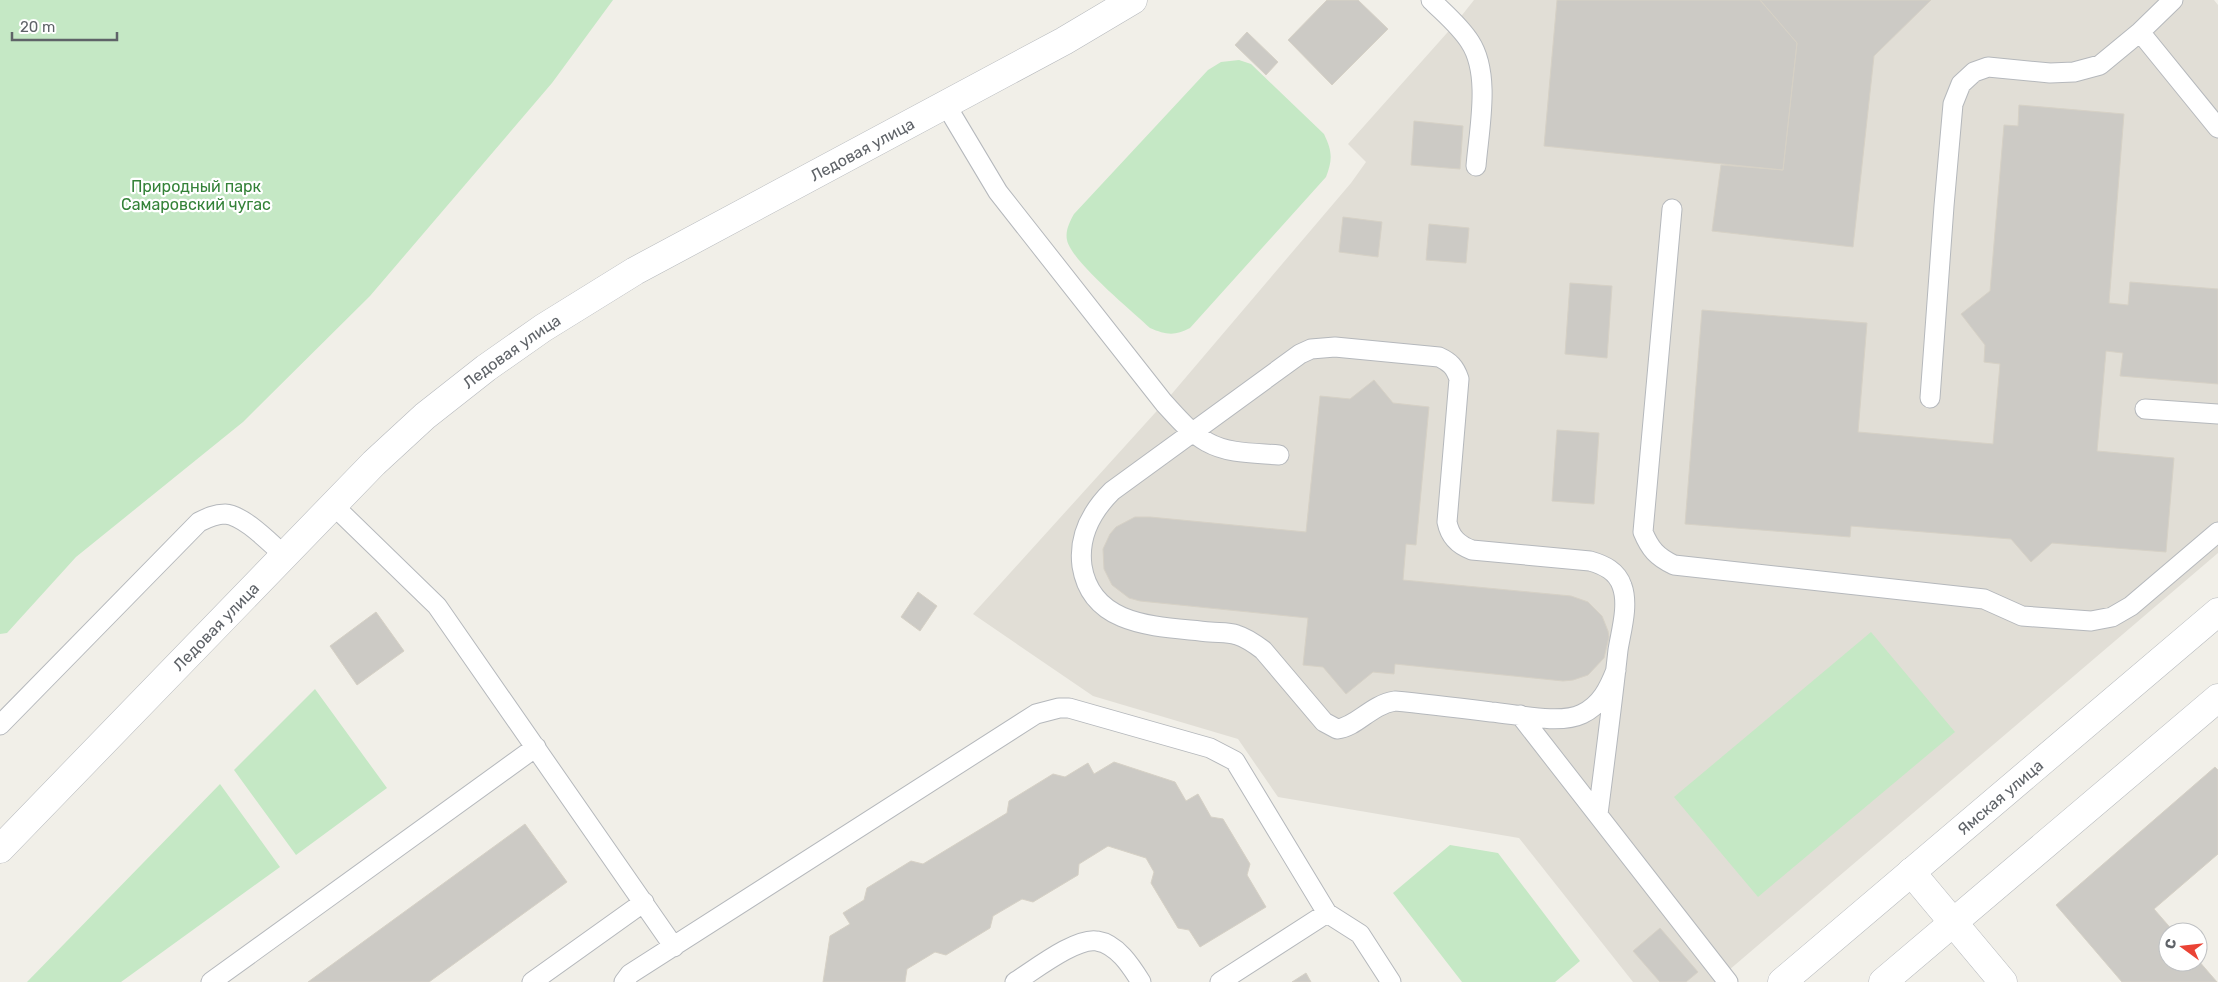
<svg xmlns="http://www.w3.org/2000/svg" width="2218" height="982" font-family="Rubik,sans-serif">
<rect width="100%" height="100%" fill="#f1efe8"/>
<path fill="#e1ded6" d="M 1474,0 L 2214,0 L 2218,5 L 2218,553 L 1715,982 L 1633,982 L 1519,838 L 1278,797 L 1238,739 L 1093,696 L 973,614 L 1164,403 L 1351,183 L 1366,162 L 1348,144 L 1455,24 Z"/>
<path fill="#c5e8c5" d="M 0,0 L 613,0 L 552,83 L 370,296 L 243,422 L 76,557 L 7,633 L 0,634 Z
M 1239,60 L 1251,64 L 1324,134 C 1332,151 1333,159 1326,177 L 1190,328 C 1175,336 1166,335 1150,328 C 1132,311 1071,261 1067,240 C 1065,231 1070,221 1074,214 L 1208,70 L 1221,62 Z
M 1871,632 L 1955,732 L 1758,897 L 1674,797 Z
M 315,689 L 387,788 L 296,855 L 234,770 Z
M 220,784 L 280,867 L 121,982 L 27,982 Z
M 1450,845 L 1498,853 L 1580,961 L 1555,982 L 1462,982 L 1393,893 Z"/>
<path fill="#cccac5" stroke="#d6d1c6" d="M 1327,0 L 1358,0 L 1388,29 L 1332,85 L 1288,40 Z
M 1557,0 L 1760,0 L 1797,43 L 1783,170 L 1544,146 Z
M 1760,0 L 1931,0 L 1874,56 L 1853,247 L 1712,231 L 1721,165 L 1783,170 L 1797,43 Z
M 1247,32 L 1278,62 L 1266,75 L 1235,45 Z
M 2019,105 L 2124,114 L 2109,303 L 2128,305 L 2130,282 L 2218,289 L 2218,384 L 2120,376 L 2123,353 L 2106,351 L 2097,451 L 2174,458 L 2166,552 L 2052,543 L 2031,562 L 2011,539 L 1851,526 L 1850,537 L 1685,524 L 1702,310 L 1867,323 L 1858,432 L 1993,444 L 2000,364 L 1984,362 L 1985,345 L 1961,314 L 1990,291 L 2004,125 L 2018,126 Z
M 1414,121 L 1463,126 L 1460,169 L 1411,165 Z
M 1343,217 L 1382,222 L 1378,257 L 1339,252 Z
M 1429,224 L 1469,228 L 1466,263 L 1426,260 Z
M 1570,283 L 1612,286 L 1607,358 L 1565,354 Z
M 1374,380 L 1393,403 L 1429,407 L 1416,545 L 1406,544 L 1403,580 L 1571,596 L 1588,602 L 1602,616 L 1608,631 L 1609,637 L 1604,658 L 1588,675 L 1573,680 L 1563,681 L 1395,664 L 1394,674 L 1373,672 L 1346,694 L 1323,667 L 1303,665 L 1308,618 L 1140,601 L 1129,598 L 1112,585 L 1104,569 L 1103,549 L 1110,534 L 1116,527 L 1135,517 L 1150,517 L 1306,532 L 1320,396 L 1350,399 Z
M 1557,430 L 1599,433 L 1594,504 L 1552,501 Z
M 918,592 L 937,606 L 920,631 L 901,617 Z
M 376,612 L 404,651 L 357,685 L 330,646 Z
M 1114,762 L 1175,782 L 1186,801 L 1198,794 L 1211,817 L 1223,819 L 1250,864 L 1247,875 L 1266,907 L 1200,947 L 1189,930 L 1178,928 L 1151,883 L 1154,872 L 1146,858 L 1108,846 L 1079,864 L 1078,875 L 1033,902 L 1022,899 L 993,916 L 990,928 L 946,955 L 935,952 L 907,969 L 905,982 L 823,982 L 830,936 L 850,924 L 843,913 L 864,900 L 867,888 L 911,861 L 923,864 L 1007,813 L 1009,801 L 1053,774 L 1065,777 L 1088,763 L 1094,774 Z
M 2215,767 L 2218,770 L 2218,854 L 2154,909 L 2174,932 L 2168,932 L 2168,962 L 2198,962 L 2198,960 L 2217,982 L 2122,982 L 2056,905 Z
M 525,824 L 567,882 L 429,982 L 308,982 Z
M 1660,928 L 1698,972 L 1686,982 L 1660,982 L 1633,951 Z
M 1306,973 L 1311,982 L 1292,982 Z"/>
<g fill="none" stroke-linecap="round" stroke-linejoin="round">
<g stroke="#b5b8bc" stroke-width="21">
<path id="lane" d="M 1431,0 C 1444,13 1460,26 1470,42 C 1491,74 1479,129 1476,166
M 2140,32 L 2218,128
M 946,105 L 998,192 L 1164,403 C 1177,417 1190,433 1207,442 C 1228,454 1255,453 1279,455
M 1672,209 L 1643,532 C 1650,549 1657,557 1674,565 L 1984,599 L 2022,616 L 2091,621 L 2112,617 L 2131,606 L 2218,532
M 1930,398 L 1944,206 L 1953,104 L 1961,84 L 1974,72 L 1988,67 L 2050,73 L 2074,72 L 2100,65 L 2140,32 L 2173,0
M 2145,409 L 2218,414
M 333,505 L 437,606 L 674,947
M 1520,715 L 1728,982
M 0,725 L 199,522 C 207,518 215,514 225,514 C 244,515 271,544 285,556
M 1598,814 C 1605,759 1612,705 1618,650 C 1621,631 1629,605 1622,586 C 1617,571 1604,565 1590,561 L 1472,550 C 1458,545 1450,537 1447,522 L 1459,379 C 1455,367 1450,362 1439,357 L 1335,347 L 1311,349 L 1300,354 L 1112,491 C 1092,511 1078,536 1082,566 C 1092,629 1161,626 1210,632 C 1219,633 1228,632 1237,635 C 1247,638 1255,644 1263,650 L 1324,722 L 1337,729 C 1357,727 1370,705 1395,701 C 1427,704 1459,708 1491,712 C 1516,714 1559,725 1582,714 C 1601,705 1609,688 1616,670
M 211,982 L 536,747
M 532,982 L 644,902
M 624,982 L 630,974 L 1036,714 L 1059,708 L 1069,708 L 1210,748 L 1235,761 L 1327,913 L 1360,934 L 1391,982
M 1015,982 C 1033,971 1076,937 1097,941 C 1117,944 1131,966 1141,982
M 1220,982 L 1327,913"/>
</g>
<g stroke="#b5b8bc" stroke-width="29">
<g id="street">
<path id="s1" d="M 0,849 L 374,463 L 425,416 L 486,368 L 543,328 L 635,271 L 1064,41 L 1133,0"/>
<path d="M 1911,872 L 2003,982"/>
<path id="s2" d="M 1782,982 L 2218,612"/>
<path d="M 1883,982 L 2218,698"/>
</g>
</g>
<use href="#lane" stroke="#fff" stroke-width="19"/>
<use href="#street" stroke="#fff" stroke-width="28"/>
</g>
<g text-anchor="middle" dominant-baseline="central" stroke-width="4.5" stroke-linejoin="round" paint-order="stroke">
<g font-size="16" fill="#5f6368" stroke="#fff">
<text stroke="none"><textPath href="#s1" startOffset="1120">Ледовая улица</textPath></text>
<text stroke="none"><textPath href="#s1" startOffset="715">Ледовая улица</textPath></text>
<text stroke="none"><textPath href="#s1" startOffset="310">Ледовая улица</textPath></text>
<text stroke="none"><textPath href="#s2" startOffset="286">Ямская улица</textPath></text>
</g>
<g font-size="16" fill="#348238" stroke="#fff">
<text x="196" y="186">Природный парк<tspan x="196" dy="18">Самаровский чугас</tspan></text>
</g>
</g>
<g transform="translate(2183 947) rotate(285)"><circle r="24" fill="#ffffff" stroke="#bfc1c3"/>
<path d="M0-4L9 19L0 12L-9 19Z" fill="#ea4335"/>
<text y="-8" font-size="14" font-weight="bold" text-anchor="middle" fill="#5f6368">С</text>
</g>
<path d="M12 32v8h105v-8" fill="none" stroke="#5f6368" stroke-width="2.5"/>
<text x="20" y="32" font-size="15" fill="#5f6368" stroke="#ffffff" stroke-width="4" paint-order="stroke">20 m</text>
</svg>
